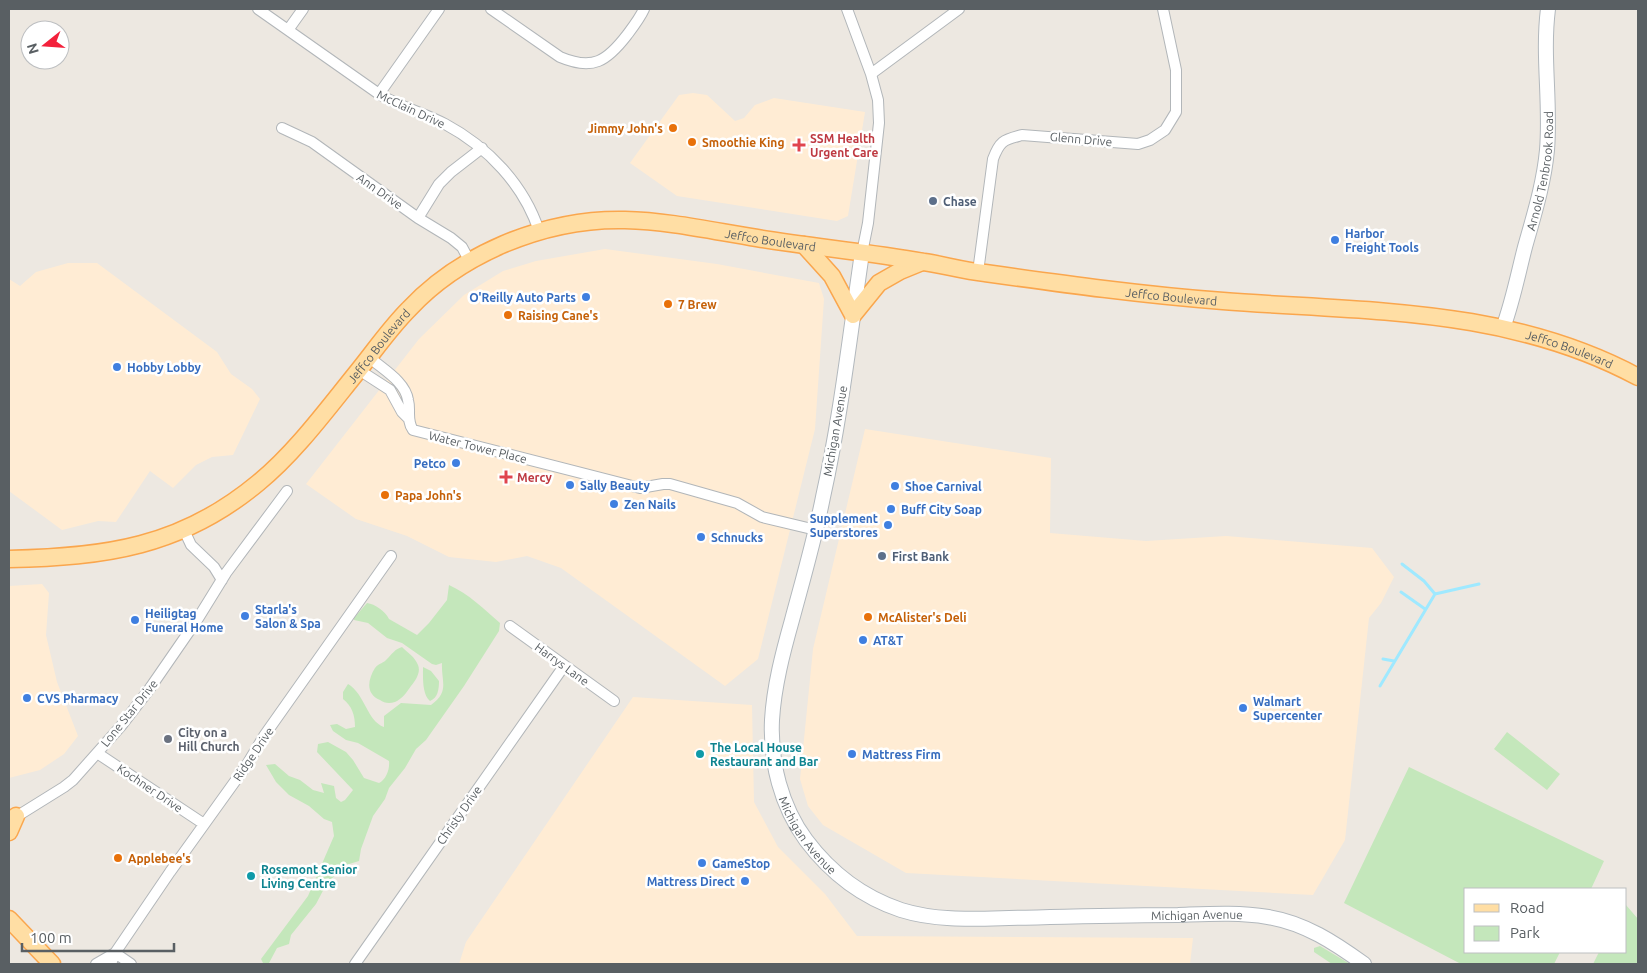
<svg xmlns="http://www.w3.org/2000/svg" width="1647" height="973" font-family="Ubuntu,sans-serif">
<rect width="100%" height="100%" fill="#ede8e1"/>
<path fill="#ffecd4" d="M 693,93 L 707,95 L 735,121 L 744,118 L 755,105 L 774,98 L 865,112 L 848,216 L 837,221 L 677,196 L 630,163 L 679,95 Z
M 605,249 L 717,264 L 819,283 L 824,299 L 815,429 L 758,659 L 725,686 L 561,568 L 527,556 L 496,562 L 449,557 L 407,536 L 356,519 L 306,484 L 419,339 L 464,295 L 503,271 L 536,261 Z
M 68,263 L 97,263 L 217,352 L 231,374 L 252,389 L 260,399 L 233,455 L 212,457 L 196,465 L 173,488 L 150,471 L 116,522 L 98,521 L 62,530 L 9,491 L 9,279 L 20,286 L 36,272 Z
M 865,429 L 1051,458 L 1050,533 L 1146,541 L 1226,536 L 1372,548 L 1394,577 L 1381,603 L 1369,618 L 1345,840 L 1313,895 L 906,873 L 823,825 L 808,806 L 800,779 L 813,649 Z
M 42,584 L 49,593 L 46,635 L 57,682 L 78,736 L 64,754 L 40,770 L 9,778 L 9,586 Z
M 633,697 L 752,705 L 754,802 L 778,847 L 825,894 L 857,936 L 1193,938 L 1190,964 L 459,964 L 466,942 Z"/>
<path fill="#c4e7bb" d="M 449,585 C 469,594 484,609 500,623 L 499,631 L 464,686 L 426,740 L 416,749 L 405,768 L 389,788 L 385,799 L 373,816 L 361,849 L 359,861 L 346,865 L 327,883 L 316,904 L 291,935 L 289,944 L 277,948 L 269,963 L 263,963 L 261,959 L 308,896 L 334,836 L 332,822 L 324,819 L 309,806 L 289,795 L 276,782 L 266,765 L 275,764 L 289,776 L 300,780 L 313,790 L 324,793 L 321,783 L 334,786 L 336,798 L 341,802 L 345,800 L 353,790 L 317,752 L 318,744 L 328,742 L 346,752 L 353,760 L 364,778 L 379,783 C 386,780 390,769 389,761 L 358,743 L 346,740 L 333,731 L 330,725 L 337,724 L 346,729 L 355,727 C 355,715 352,706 343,699 L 343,692 L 348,684 C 365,694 367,721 384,727 L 384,716 L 401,703 L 431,705 C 450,691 441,682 442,663 L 436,665 L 432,664 L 402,643 L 387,638 L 368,623 L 354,620 L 354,618 L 367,603 C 375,604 385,611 389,619 L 417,635 L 429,623 L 447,600 Z
M 402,647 C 408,653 415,657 418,665 C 421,672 416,680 411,686 C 407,692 402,699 395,702 C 389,704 384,703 380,700 C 365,694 368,679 375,668 C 379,663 384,663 387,659 C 392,654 395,649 402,647 Z
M 423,667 L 431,671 L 439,681 C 439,689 438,698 430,701 C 422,695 423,677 423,667 Z
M 1507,732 L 1560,774 L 1547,790 L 1494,749 Z
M 1409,767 L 1604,861 L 1591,889 L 1466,889 L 1466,952 L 1560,952 L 1554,964 L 1461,964 L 1344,903 Z
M 1626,905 L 1638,919 L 1638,964 L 1593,964 L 1599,952 L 1626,952 Z
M 1320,946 L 1350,964 L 1332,964 L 1314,952 L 1314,948 Z"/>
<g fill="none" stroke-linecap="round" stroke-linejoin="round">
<path stroke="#9fe9ff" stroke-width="3" d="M 1402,564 L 1424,581 L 1435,594
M 1401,592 L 1425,609
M 1383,659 L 1394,661
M 1380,686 L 1435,594 L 1479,584"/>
<g stroke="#b2b6b9" stroke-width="12">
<path id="street" d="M 258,9 L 379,94 C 400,107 424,113 445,124 C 488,147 524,185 539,231
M 491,9 L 560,57 C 593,71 607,61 627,35 C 633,27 640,18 644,9
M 847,9 L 871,74 L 878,100 L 879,123 L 868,223 L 862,253
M 288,30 L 303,9
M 871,74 L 959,9
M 379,94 L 439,9
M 282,128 L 312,142 L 418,218 L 451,238 L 462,247 L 470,262
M 418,218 L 439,184 L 451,172 L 482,148
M 978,272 L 993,159 C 1000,140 1004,140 1022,135 L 1138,144 L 1150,140 L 1165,130 L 1176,112 L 1176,70 L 1163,9
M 369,357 C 382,369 405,381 408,400 C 411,411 406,420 413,430 L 640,488 L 663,484 L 670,484 L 737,503 L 762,517 L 816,530
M 359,370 L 390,390 L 402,412 L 408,418
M 184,530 L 191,545 L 214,567 L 222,580
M 510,626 L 614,701
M 97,753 L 204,824
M 11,820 L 64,787 L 73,780 L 121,726 L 148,691 L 197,620 L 226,573 L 287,491
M 115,953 L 131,964
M 96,964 L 115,953
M 111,964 L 115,953 L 170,872 L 246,766 L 264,736 L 391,556
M 355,964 L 564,666"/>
</g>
<g stroke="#b2b8bd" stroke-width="16">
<g id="secondary">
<path id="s1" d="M 862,253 C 850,334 841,416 823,497 C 815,538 803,579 792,620 C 783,652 774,686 772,720 C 770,762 781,806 806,840 C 830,872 862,897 901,910 C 936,921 973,919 1009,918 C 1065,917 1121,915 1178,915 C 1208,914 1238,912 1268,917 C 1305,923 1335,943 1364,964"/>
<path id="s2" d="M 1503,328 C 1513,301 1518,274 1525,247 C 1534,215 1544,183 1547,150 C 1551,103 1542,56 1548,9"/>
</g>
</g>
<g stroke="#faa64d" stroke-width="19">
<g id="primary">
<path d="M 804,245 L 832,276 L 853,315 L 879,283 L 900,271 L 922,262"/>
<path id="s3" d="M 9,559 C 105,557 181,547 258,483 C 295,453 328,408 358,371 C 375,350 390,328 409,309 C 435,281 469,259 504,244 C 542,228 583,219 625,220 C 669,221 713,231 757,238 C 812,247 868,252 924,262 C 944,265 964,271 985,273 C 1064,284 1143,295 1223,301 C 1366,312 1508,307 1638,377"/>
<path d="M 9,832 L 16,816"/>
<path d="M 9,919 L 52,964"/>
</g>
</g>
<use href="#street" stroke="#fff" stroke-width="10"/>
<use href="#secondary" stroke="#fff" stroke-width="14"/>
<use href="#primary" stroke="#ffdea4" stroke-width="16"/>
</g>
<g fill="#e8710a" stroke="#fff" stroke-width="2">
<circle cx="673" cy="128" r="5"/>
<circle cx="692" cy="142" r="5"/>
<circle cx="668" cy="304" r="5"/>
<circle cx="508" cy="315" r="5"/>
<circle cx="385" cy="495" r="5"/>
<circle cx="868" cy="617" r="5"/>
<circle cx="118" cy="858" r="5"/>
</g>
<g fill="#e0444e" stroke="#fff" stroke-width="2">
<path d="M796.5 137.5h5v5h5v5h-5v5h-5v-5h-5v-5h5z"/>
<path d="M503.5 469.5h5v5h5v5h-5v5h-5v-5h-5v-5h5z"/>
</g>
<g fill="#5c6f8a" stroke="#fff" stroke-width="2">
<circle cx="933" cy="201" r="5"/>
<circle cx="882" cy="556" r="5"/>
</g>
<g fill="#3f7fe0" stroke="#fff" stroke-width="2">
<circle cx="1335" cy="240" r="5"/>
<circle cx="586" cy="297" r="5"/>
<circle cx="117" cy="367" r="5"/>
<circle cx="456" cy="463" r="5"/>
<circle cx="570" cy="485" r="5"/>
<circle cx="895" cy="486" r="5"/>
<circle cx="614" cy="504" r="5"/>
<circle cx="891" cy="509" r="5"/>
<circle cx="888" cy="525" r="5"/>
<circle cx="701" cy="537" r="5"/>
<circle cx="245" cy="616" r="5"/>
<circle cx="135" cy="620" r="5"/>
<circle cx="863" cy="640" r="5"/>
<circle cx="27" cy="698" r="5"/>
<circle cx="1243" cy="708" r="5"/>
<circle cx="852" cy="754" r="5"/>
<circle cx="702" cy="863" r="5"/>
<circle cx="745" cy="881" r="5"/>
</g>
<circle fill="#6b7280" stroke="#fff" stroke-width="2" cx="168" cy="739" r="5"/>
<g fill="#0f9aa8" stroke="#fff" stroke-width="2">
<circle cx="700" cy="754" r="5"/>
<circle cx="251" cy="876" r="5"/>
</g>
<g text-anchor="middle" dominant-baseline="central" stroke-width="5" stroke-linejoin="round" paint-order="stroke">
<g font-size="12" fill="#595f63" stroke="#fff">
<text transform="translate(411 109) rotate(25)">McClain Drive</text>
<text transform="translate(1081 139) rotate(5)">Glenn Drive</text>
<text stroke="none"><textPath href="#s2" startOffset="162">Arnold Tenbrook Road</textPath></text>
<text transform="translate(380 191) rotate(35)">Ann Drive</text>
<text stroke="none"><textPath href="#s3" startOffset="884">Jeffco Boulevard</textPath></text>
<text stroke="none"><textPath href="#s3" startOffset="1289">Jeffco Boulevard</textPath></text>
<text stroke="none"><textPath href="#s3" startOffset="449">Jeffco Boulevard</textPath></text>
<text stroke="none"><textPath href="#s3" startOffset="1692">Jeffco Boulevard</textPath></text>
<text transform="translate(835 431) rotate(-80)">Michigan Avenue</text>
<text transform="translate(478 447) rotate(14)">Water Tower Place</text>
<text transform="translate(562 664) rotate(36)">Harrys Lane</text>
<text transform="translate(129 713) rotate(-51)">Lone Star Drive</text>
<text transform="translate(253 754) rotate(-56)">Ridge Drive</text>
<text transform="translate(150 788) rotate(34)">Kochner Drive</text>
<text transform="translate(459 815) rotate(-55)">Christy Drive</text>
<text stroke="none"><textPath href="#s1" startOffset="600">Michigan Avenue</textPath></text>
<text stroke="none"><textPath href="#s1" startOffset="1020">Michigan Avenue</textPath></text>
</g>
<g font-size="12" font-weight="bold" fill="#c56008" stroke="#fff" text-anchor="start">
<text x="663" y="128" text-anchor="end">Jimmy John's</text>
<text x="702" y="142">Smoothie King</text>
<text x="678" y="304">7 Brew</text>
<text x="518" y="315">Raising Cane's</text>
<text x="395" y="495">Papa John's</text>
<text x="878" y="617">McAlister's Deli</text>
<text x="128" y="858">Applebee's</text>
</g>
<g font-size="12" font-weight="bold" fill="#be3a42" stroke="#fff" text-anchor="start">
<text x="810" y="138">SSM Health<tspan x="810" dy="14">Urgent Care</tspan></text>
<text x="517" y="477">Mercy</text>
</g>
<g font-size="12" font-weight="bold" fill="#4e5e75" stroke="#fff" text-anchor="start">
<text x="943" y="201">Chase</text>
<text x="892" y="556">First Bank</text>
</g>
<g font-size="12" font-weight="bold" fill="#366cbe" stroke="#fff" text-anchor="start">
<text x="1345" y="233">Harbor<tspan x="1345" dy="14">Freight Tools</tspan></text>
<text x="576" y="297" text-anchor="end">O'Reilly Auto Parts</text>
<text x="127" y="367">Hobby Lobby</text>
<text x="446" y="463" text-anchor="end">Petco</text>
<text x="580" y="485">Sally Beauty</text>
<text x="905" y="486">Shoe Carnival</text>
<text x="624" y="504">Zen Nails</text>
<text x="901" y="509">Buff City Soap</text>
<text x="878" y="518" text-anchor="end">Supplement<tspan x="878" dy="14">Superstores</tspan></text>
<text x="711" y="537">Schnucks</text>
<text x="255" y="609">Starla's<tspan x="255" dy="14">Salon &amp; Spa</tspan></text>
<text x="145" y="613">Heiligtag<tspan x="145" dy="14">Funeral Home</tspan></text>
<text x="873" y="640">AT&amp;T</text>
<text x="37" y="698">CVS Pharmacy</text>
<text x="1253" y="701">Walmart<tspan x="1253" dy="14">Supercenter</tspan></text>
<text x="862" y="754">Mattress Firm</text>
<text x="712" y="863">GameStop</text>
<text x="735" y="881" text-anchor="end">Mattress Direct</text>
</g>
<g font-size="12" font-weight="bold" fill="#5b616d" stroke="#fff" text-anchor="start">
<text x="178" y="732">City on a<tspan x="178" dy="14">Hill Church</tspan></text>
</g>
<g font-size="12" font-weight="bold" fill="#0d838f" stroke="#fff" text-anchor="start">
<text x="710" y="747">The Local House<tspan x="710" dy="14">Restaurant and Bar</tspan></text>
<text x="261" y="869">Rosemont Senior<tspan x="261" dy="14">Living Centre</tspan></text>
</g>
</g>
<rect width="1647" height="973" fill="none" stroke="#595f63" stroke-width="20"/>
<rect x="1464" y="888" width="162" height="65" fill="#ffffff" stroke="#bdbfc1"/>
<rect x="1474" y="904" width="25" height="8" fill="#ffdea4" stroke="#bdbfc1"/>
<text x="1510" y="913" font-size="15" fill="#595f63">Road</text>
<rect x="1474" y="926" width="25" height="15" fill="#c4e7bb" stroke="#bdbfc1"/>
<text x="1510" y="938" font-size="15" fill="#595f63">Park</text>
<g transform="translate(45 45) rotate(253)"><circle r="24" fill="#ffffff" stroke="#bdbfc1"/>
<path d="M0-4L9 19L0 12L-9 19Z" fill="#f3213b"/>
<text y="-8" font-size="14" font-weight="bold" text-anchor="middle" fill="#595f63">N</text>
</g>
<path d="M22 943v8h152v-8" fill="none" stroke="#595f63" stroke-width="2.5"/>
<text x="30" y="943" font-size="15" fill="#595f63" stroke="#ffffff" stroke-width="4" paint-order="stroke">100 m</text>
</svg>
